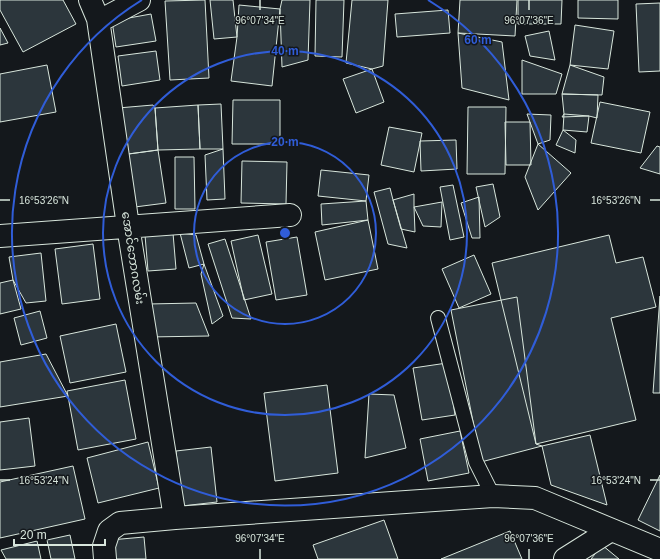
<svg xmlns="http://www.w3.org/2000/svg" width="660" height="559" font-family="Helvetica,'Noto Sans Myanmar',sans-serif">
<rect width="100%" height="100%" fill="#14181c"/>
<path fill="#2c363c" stroke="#d8e6dc" d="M 0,0 L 63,0 L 76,24 L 23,52 L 0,10 Z
M 205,0 L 209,78 L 170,80 L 165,1 Z
M 210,0 L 233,0 L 237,37 L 214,39 Z
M 282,0 L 310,0 L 308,60 L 282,67 L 280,9 Z
M 316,0 L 344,0 L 342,57 L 315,56 Z
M 352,0 L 388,0 L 383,66 L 372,69 L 346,63 Z
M 460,0 L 517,0 L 515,36 L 458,33 Z
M 518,0 L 562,0 L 561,24 L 518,24 Z
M 578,0 L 618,0 L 618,19 L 578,18 Z
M 660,3 L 660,71 L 639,72 L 636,4 Z
M 239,5 L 280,9 L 272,86 L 231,81 L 237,37 Z
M 448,10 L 450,33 L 397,37 L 395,14 Z
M 151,14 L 156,41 L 116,47 L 112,21 Z
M 575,25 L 614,31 L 608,69 L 570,65 Z
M 0,28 L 8,43 L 0,45 Z
M 549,31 L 555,60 L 530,56 L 525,36 Z
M 458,33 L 502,42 L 509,100 L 462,88 Z
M 156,51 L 160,80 L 122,86 L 118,56 Z
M 522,60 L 562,74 L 556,94 L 522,94 Z
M 47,65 L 56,112 L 0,122 L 0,74 Z
M 570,65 L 604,77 L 602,95 L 562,94 Z
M 372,69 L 384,102 L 356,113 L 343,79 Z
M 562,94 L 598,95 L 597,118 L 589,116 L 562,117 L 564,114 Z
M 233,100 L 280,100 L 280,144 L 232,144 Z
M 600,102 L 650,112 L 641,153 L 591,143 Z
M 221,104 L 223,149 L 200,149 L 198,105 Z
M 153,105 L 155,108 L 158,150 L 121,155 L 118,108 Z
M 198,105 L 200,149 L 158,150 L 155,108 Z
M 468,107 L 506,107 L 505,174 L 467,174 Z
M 527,114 L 551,115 L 550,140 L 538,144 Z
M 564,114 L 589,116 L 587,132 L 563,130 Z
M 505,122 L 530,122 L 531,165 L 506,165 Z
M 389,127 L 422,133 L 414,172 L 381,165 Z
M 563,130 L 576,140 L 575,153 L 556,145 Z
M 456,140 L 457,169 L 421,171 L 420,141 Z
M 538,144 L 571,173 L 538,210 L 525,177 Z
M 657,146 L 660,147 L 660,174 L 640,168 Z
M 223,149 L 225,199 L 207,200 L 205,155 Z
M 158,150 L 166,203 L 127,208 L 121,155 Z
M 175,157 L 194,157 L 195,209 L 175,209 Z
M 242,161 L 287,162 L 286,204 L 241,203 Z
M 321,170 L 369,175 L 366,201 L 318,196 Z
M 493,184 L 500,217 L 485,227 L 476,187 Z
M 453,185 L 464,237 L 450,240 L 440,187 Z
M 390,188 L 393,200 L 407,248 L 388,244 L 374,192 Z
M 414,194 L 414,207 L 415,232 L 401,229 L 393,200 Z
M 479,197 L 480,238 L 472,238 L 461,203 Z
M 366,201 L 368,220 L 322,225 L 321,204 Z
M 442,202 L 441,227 L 423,226 L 414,207 Z
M 368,220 L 378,269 L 325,280 L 315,232 Z
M 173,233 L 176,269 L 148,271 L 145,235 Z
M 180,233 L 196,235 L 204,264 L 189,268 Z
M 258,235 L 272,294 L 244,300 L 231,241 Z
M 609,235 L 616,263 L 643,257 L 656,307 L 611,318 L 636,420 L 536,444 L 492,263 Z
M 297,237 L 307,295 L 276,300 L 266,242 Z
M 225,239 L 251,319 L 232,318 L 208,244 Z
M 93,244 L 100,299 L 62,304 L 55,249 Z
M 41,253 L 46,301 L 26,303 L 13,280 L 9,257 Z
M 474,255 L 491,294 L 459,308 L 442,269 Z
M 204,264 L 223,316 L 212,324 L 201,274 Z
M 13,280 L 21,309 L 0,314 L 0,283 Z
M 660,296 L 660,393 L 653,393 Z
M 517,297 L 536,444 L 542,446 L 481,462 L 451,310 Z
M 196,303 L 209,336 L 148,337 L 148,304 Z
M 40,311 L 47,338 L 21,345 L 14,318 Z
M 116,324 L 126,372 L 70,383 L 60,336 Z
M 46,354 L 68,396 L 0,407 L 0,362 Z
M 447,363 L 455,415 L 422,420 L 413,368 Z
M 125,380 L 136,439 L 78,450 L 67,391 Z
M 327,385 L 338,473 L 275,481 L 264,393 Z
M 369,394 L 394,395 L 406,448 L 365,458 Z
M 29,418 L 35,466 L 0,470 L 0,422 Z
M 460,431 L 469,473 L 428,481 L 420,439 Z
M 590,435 L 607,505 L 551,485 L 542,446 Z
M 148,442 L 159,488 L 98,503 L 87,458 Z
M 211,447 L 217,502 L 182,506 L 176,451 Z
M 73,466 L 85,519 L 0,538 L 0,482 Z
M 660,475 L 660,531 L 638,520 Z
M 384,520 L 398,559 L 318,559 L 313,545 Z
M 510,531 L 522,559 L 441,559 Z
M 70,535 L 75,559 L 51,559 L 47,540 Z
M 144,537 L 146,559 L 112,559 L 110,540 Z
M 37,541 L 41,559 L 6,559 L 1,550 Z
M 602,545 L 619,559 L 591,559 Z"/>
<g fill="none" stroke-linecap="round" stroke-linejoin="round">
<g stroke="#d8e6dc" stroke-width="16">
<path id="service" d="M 438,318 L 476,462 L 493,496"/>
</g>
<g stroke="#d8e6dc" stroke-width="24">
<path id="minor" d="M 90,0 L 98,19 L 128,226 L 175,518
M 98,19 L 105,18 L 139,0
M 0,236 L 290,215
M 105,559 L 104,546 L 109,531 L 120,523 L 175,518 L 493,496 L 535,498 L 660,550
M 565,559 L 611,530"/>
</g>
<use href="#service" stroke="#14181c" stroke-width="14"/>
<use href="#minor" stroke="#14181c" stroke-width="22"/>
</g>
<path fill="none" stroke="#d8e6dc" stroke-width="1.5" d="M 260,0 L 260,10M 529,0 L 529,10M 0,200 L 10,200M 650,200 L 660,200M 0,480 L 10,480M 650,480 L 660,480M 260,549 L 260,559M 529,549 L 529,559"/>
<g fill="none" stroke="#305dd8" stroke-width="2">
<circle cx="285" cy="233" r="91"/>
<circle cx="285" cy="233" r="182"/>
<path d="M428 0A273 273 0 1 1 142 0"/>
</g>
<g text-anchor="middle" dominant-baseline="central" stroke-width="3" stroke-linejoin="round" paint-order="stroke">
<g font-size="12" fill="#d8e6dc" stroke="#14181c">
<text transform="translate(133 258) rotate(81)">အောင်ဘောဂလမ်း</text>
</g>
</g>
<g font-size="10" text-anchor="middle" fill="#d8e6dc" stroke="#14181c" stroke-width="3" stroke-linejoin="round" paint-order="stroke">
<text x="260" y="24">96°07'34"E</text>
<text x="529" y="24">96°07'36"E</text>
<text x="44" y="204">16°53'26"N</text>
<text x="616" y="204">16°53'26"N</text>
<text x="44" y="484">16°53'24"N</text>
<text x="616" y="484">16°53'24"N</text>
<text x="260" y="542">96°07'34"E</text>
<text x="529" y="542">96°07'36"E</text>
</g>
<circle cx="285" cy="233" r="6" fill="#305dd8" stroke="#14181c" stroke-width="2"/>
<g font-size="12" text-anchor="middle" font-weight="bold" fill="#305dd8" stroke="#14181c" stroke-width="3" stroke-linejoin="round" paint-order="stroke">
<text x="478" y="44">60 m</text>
<text x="285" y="55">40 m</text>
<text x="285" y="146">20 m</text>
</g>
<path d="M14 539v6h91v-6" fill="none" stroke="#d8e6dc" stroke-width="2"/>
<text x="20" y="539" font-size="12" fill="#d8e6dc" stroke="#14181c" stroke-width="3" paint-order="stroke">20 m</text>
</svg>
